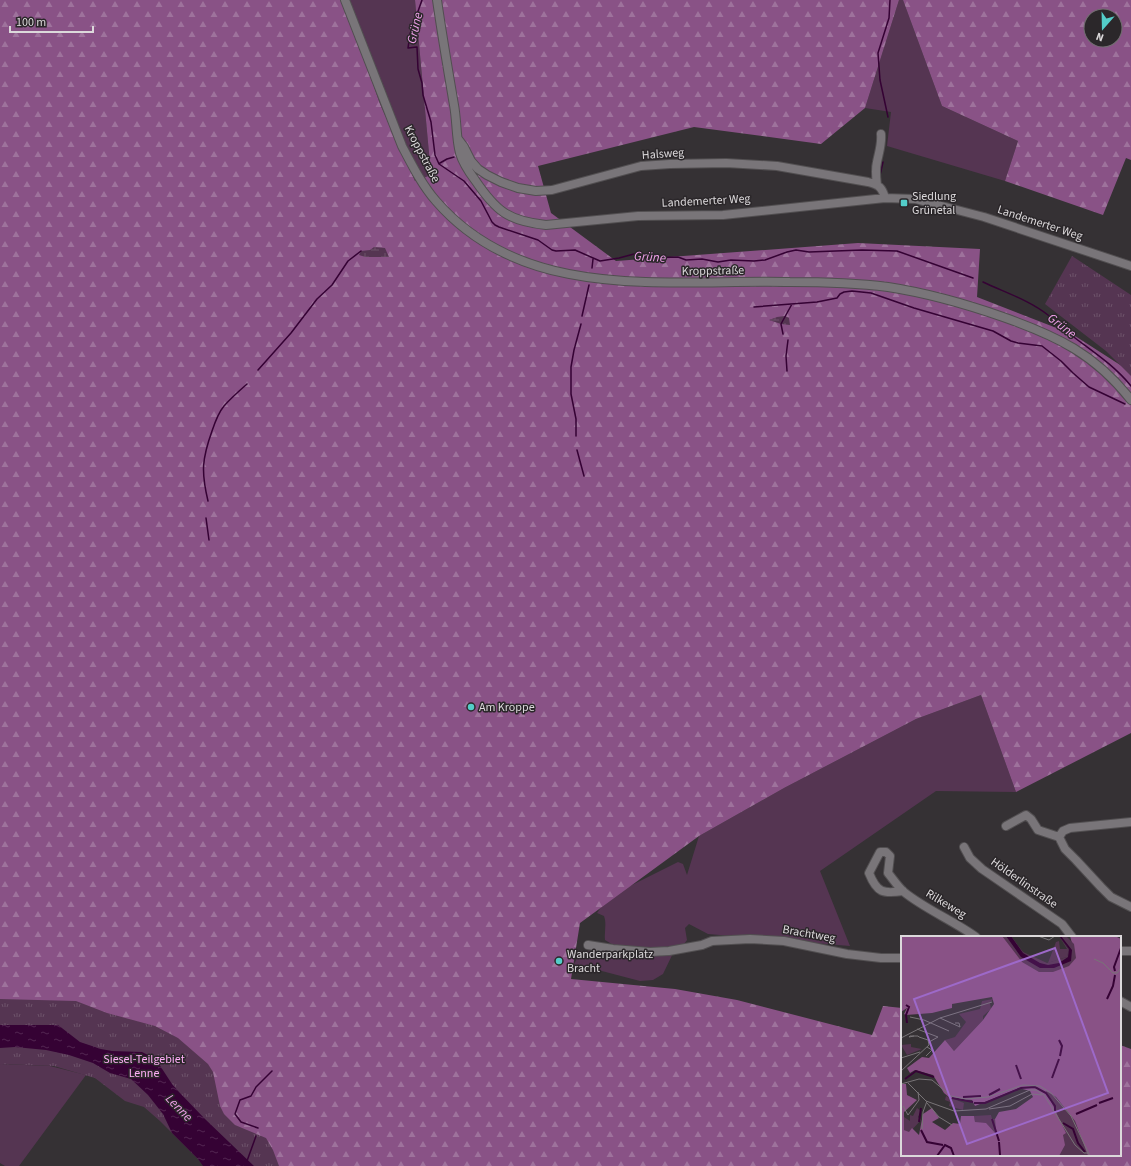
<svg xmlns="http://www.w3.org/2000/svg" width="1131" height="1166" font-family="'Source Sans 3',sans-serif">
<defs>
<pattern id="forest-firs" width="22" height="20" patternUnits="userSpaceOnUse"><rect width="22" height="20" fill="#895286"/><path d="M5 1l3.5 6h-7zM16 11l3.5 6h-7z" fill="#9e729c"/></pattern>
<pattern id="wetland-marsh" width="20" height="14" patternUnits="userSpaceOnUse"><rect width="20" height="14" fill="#553552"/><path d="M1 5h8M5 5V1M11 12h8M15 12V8" fill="none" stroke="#6d526a"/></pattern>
<pattern id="park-tufts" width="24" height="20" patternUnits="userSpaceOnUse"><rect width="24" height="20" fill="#553552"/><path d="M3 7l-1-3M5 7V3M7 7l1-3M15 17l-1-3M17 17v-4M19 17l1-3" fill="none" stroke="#6d526a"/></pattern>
<pattern id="water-ripples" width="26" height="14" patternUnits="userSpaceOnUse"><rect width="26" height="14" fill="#350234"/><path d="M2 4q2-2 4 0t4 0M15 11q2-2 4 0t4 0" fill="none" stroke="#522651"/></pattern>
</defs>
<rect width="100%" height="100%" fill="#353134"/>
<path fill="#553552" d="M 344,0 L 415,0 L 431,175 L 415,181 L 380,104 Z
M 899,0 L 903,0 L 942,106 L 1018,141 L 1005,181 L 887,146 L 891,112 L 865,108 Z
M 981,695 L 1016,792 L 936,791 L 820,871 L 850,946 L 708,934 L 689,924 L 685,928 L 687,940 L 684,944 L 676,947 L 663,974 L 653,980 L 640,981 L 598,970 L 573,966 L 581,951 L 625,952 L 605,940 C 604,932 607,924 604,916 L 597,913 L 608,897 L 678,862 L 683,864 L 687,875 L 699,836 L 784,788 L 916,719 Z
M 0,1064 L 50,1066 L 86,1075 L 19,1166 L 5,1166 L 0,1163 Z"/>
<path fill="url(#forest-firs)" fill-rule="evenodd" d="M 0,0 L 344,0 L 380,104 L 415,181 L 431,175 L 415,0 L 899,0 L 865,108 L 821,144 L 694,127 L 538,166 L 551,213 L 616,261 L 858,243 L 980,249 L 977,297 L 1072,334 L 1128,370 L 1131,374 L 1131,733 L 1016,792 L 981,695 L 916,719 L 784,788 L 699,836 L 580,923 L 571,979 L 675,989 L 737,1000 L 872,1035 L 883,1006 L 902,1008 L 902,1155 L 1120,1155 L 1120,1045 L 1131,1049 L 1131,1166 L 254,1166 L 0,1025 Z
M 903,0 L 1131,0 L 1131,160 L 1126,158 L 1103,215 L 1005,181 L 1018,141 L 942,106 ZM 1091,16 L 1115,16 L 1115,40 L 1091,40 Z"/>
<path fill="url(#wetland-marsh)" d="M 374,247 L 385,248 L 389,257 L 365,257 L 359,255 L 361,251 L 370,250 Z
M 785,316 L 789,318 L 790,325 L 781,324 L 769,320 L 777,317 Z"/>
<path fill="url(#park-tufts)" d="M 1072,256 L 1131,295 L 1131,376 L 1106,351 L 1045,304 Z
M 0,999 L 76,1001 L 107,1013 L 155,1026 L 178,1038 L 208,1064 L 213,1072 L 220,1106 L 224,1114 L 235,1125 L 266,1138 L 273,1150 L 279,1166 L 205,1166 L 160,1121 L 144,1107 L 125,1101 L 95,1078 L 54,1066 L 0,1064 Z"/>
<path fill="url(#water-ripples)" d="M 0,1025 L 58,1025 L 80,1042 L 101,1049 L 112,1051 L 142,1052 L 150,1056 L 157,1061 L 172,1084 L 179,1092 L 205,1119 L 254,1166 L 203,1166 L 198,1159 L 172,1133 L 163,1114 L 148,1095 L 131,1079 L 110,1073 L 93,1063 L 69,1055 L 46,1050 L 15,1047 L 0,1048 Z"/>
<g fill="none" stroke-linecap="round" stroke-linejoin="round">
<path stroke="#350234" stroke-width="1.5" d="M 422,0 L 410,34 L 408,48 L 417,47 L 418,69 L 422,83 L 423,95 L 431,122 L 435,155 L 439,164 L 464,181 L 481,201 L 492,222 L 495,225 L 499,227 L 538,240 L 552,250 L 556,251 L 575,250 L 600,261 L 619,258 L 634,254 L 649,258 L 678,257 L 686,260 L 702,259 L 718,262 L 731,260 L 754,261 L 765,260 L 787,252 L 796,250 L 809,252 L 862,250 L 897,251 L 973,278
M 888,117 L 880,80 L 878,53 L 889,18 L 890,0
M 440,163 L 447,159 L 454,157
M 880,175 L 883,162
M 592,268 L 593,259
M 983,282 C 1004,292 1029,300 1048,315 C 1056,321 1063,329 1071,335 C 1092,351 1114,365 1131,386
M 754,307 L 817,302 L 837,298 L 840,294 L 844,292 L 852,291 L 871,293 L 914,308 L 993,331 L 1011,341 L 1018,343 L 1042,346 L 1061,361 L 1073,373 L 1089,387 L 1125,404
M 582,316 L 589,285
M 783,334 L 781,324 L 792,304
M 258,370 L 291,333 L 317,299 L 332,285 L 348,261 L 361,251
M 787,371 L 786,356 L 788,340
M 576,436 L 576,419 L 571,394 L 571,367 L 574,350 L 581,324
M 577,450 L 584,476
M 208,501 C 201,472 202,459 212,431 C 215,422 219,412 224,406 C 231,398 239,391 247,384
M 206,518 L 209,540
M 258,1128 L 241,1122 L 235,1114 L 240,1100 L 251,1096 L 256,1087 L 272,1071
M 247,1161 L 256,1136"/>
<g stroke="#524f51" stroke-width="10">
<path id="minor" d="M 345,0 L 402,146 C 412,165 422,185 436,201 C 525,304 670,279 790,282 C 823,282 856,283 888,287 C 927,293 966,304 1003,317 C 1057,336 1095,354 1131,400
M 437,0 C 442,35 448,70 454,105 C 457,121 456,138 460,153 C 463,163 469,172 475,180 C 496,211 508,221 546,225 L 638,216 L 723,215 L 885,198 L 915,199 L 984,217 L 1131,266
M 458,139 L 464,147 L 471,161 L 478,169 L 487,175 L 501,182 L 518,188 L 536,191 L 552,190 L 641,166 L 670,164 L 726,163 L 777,166 L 868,182 C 879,185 882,187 885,198
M 877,185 C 876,177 875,170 877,162 C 879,152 882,144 881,134
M 1131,822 L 1070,828 L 1063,831 L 1059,837 L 1065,849 L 1076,860 L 1101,887 L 1111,897 L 1131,907
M 1006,826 L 1026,815 L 1031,819 L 1038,830 L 1059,837
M 964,847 L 970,858 L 982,869 L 1062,924 L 1072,937
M 903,891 C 883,894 877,893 869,873 L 880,852 L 886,852 L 890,856 L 888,873 C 893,879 898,887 904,892 C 925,909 954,921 976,937
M 588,945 L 613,949 L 650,952 L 669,951 L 702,945 L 712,941 L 750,939 L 784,941 L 847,954 L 881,958 L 902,958
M 1120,951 L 1131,951
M 1120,1001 L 1131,1007"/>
</g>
<use href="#minor" stroke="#797579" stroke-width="8"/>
</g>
<g fill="#53cdc9" stroke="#2b272a" stroke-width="1.5">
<rect x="900" y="199" width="8" height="8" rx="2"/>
<circle cx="471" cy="707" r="4"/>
<circle cx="559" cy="961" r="4"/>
</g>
<g text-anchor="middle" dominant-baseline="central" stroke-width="3" stroke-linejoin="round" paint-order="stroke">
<g font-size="12" fill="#dcd9db" stroke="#2b272a">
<text transform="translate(422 154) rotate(62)">Kroppstraße</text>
<text transform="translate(663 154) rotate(-4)">Halsweg</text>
<text transform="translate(706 201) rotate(-3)">Landemerter Weg</text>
<text transform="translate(1040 223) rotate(18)">Landemerter Weg</text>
<text transform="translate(713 271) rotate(-1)">Kroppstraße</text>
<text transform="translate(1024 883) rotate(35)">Hölderlinstraße</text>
<text transform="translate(946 904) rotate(31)">Rilkeweg</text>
<text transform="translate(809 934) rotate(10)">Brachtweg</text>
</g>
<g font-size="12" fill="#dcd9db" stroke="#2b272a" text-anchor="start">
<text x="912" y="196">Siedlung<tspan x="912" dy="14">Grünetal</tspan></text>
<text x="479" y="707">Am Kroppe</text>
<text x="567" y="954">Wanderparkplatz<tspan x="567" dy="14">Bracht</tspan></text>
</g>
<g font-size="12" fill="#ffaef8" stroke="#2b272a">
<text x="144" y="1059">Siesel-Teilgebiet<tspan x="144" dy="14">Lenne</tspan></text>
</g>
<g font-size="13" font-style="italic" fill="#f1a1eb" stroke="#2b272a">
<text transform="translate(415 28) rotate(-77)">Grüne</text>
<text transform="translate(650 257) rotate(4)">Grüne</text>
<text transform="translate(1062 326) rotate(37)">Grüne</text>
<text transform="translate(179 1108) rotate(46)">Lenne</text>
</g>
</g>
<g transform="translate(901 936)">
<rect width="220" height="220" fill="#353134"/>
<path d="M 158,0 L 168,14 L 166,21 L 147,27 L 155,6 L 158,5 L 159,13 L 166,13 ZM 92,63 L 89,67 L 90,73 L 82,80 L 82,84 L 53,115 L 44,104 L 54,101 L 65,86 L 58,78 L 79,73 L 81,65 ZM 145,155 L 155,161 L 174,185 L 187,220 L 158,220 ZM 16,172 L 20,175 L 17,181 L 20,184 L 8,197 L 3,194 L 3,181 L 9,185 L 9,179 L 12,180 ZM 90,179 L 91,183 L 94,183 L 95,199 L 74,186 L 73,180 Z" fill="#553552"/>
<path d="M 0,0 L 105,0 L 135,29 L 170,25 L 172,11 L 169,0 L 214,0 L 220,3 L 220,220 L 187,220 L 174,185 L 155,161 L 145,155 L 165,197 L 162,199 L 164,209 L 158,220 L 0,220 L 0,148 L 5,148 L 6,159 L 16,164 L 3,176 L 3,194 L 8,196 L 11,192 L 18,199 L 22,178 L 31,172 L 38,182 L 31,186 L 44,194 L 52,187 L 59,188 L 60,180 L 73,180 L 74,186 L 85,187 L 95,198 L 94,183 L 98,176 L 115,173 L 132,161 L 129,155 L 118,152 L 74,170 L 71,164 L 49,162 L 43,157 L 32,139 L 14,134 L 9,137 L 6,132 L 21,121 L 28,122 L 44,104 L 53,115 L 82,84 L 93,68 L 91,61 L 51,68 L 51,72 L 31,77 L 5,79 L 3,78 L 6,72 L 0,76 Z" fill="#895286"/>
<path d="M 101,0 L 110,0 L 122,16 L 146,27 L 166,21 L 168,13 L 158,0 L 165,0 L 173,8 L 175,22 L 168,30 L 152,36 L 138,36 L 121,26 ZM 10,108 L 10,111 L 21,113 L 6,119 L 0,109 ZM 45,160 L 63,167 L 62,174 L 48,170 L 49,166 L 44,164 Z" fill="#553552"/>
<path d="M 105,0 L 110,0 L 122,17 L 139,27 L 147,29 L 158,27 L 167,21 L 168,13 L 158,0 L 160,0 L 171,14 L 170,25 L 153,32 L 139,32 L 120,21 Z" fill="#350234"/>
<path fill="none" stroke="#350234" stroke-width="2" d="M 214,35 L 213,31 L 220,12M 206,63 L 212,50 L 214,39M 5,69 L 8,71 L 5,79 L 6,87M 158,104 L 161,110 L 159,120M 115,129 L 120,143M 151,142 L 158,123M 4,143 L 15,135 L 33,141M 88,159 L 99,153M 62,161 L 80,160M 51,162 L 72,166M 73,167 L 84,167 L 120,152 L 134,151 L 145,157 L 154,170 L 154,175M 198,167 L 212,162M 175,178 L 196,169M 91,183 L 98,205M 18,186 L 20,172M 162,187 L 172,193 L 177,207 L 184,216M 20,194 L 26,206 L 42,209M 98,206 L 99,219M 36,220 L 44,209 L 50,212 L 53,220"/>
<path fill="none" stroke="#787477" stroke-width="1" d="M 137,0 L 148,4 L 154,0M 193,23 L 202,27 L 212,37 L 216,37 L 220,32M 9,81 L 23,84 L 48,95M 39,82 L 59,91 L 58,87 L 54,87M 16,93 L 37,101 L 28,106M 0,102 L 39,82 L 91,66M 25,120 L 31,114 L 26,111M 0,122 L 19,116M 0,135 L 28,109 L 27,104 L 18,101 L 17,100 L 9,100 L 8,101 L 13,100M 7,147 L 25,165 L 53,175 L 85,173 L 129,154 L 135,154 L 143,159 L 174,209 L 183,217 L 187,217M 0,148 L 18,143 L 31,144 L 50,160 L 65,163 L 87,161 L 122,149 L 139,150 L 150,157 L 170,180 L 189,220M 26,167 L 38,181 L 51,189M 2,170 L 7,179 L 18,164 L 17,156M 88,173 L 109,170 L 131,158 L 141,159M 21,193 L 22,176 L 26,165"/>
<path fill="#9d69c9" fill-opacity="0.15" stroke="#9d69c9" stroke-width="2" d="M 154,12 L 207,157 L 66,208 L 13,63 Z"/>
<rect width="220" height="220" fill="none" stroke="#dcd9db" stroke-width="2"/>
</g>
<g transform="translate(1103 28) rotate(200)"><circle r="19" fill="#2b272a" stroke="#726e71"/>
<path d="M0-3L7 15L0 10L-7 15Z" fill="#53cdc9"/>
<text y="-6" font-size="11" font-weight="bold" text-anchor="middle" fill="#dcd9db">N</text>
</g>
<path d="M10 26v6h83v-6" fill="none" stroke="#dcd9db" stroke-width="2"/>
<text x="16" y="26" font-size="12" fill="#dcd9db" stroke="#2b272a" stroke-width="3" paint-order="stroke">100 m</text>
</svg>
